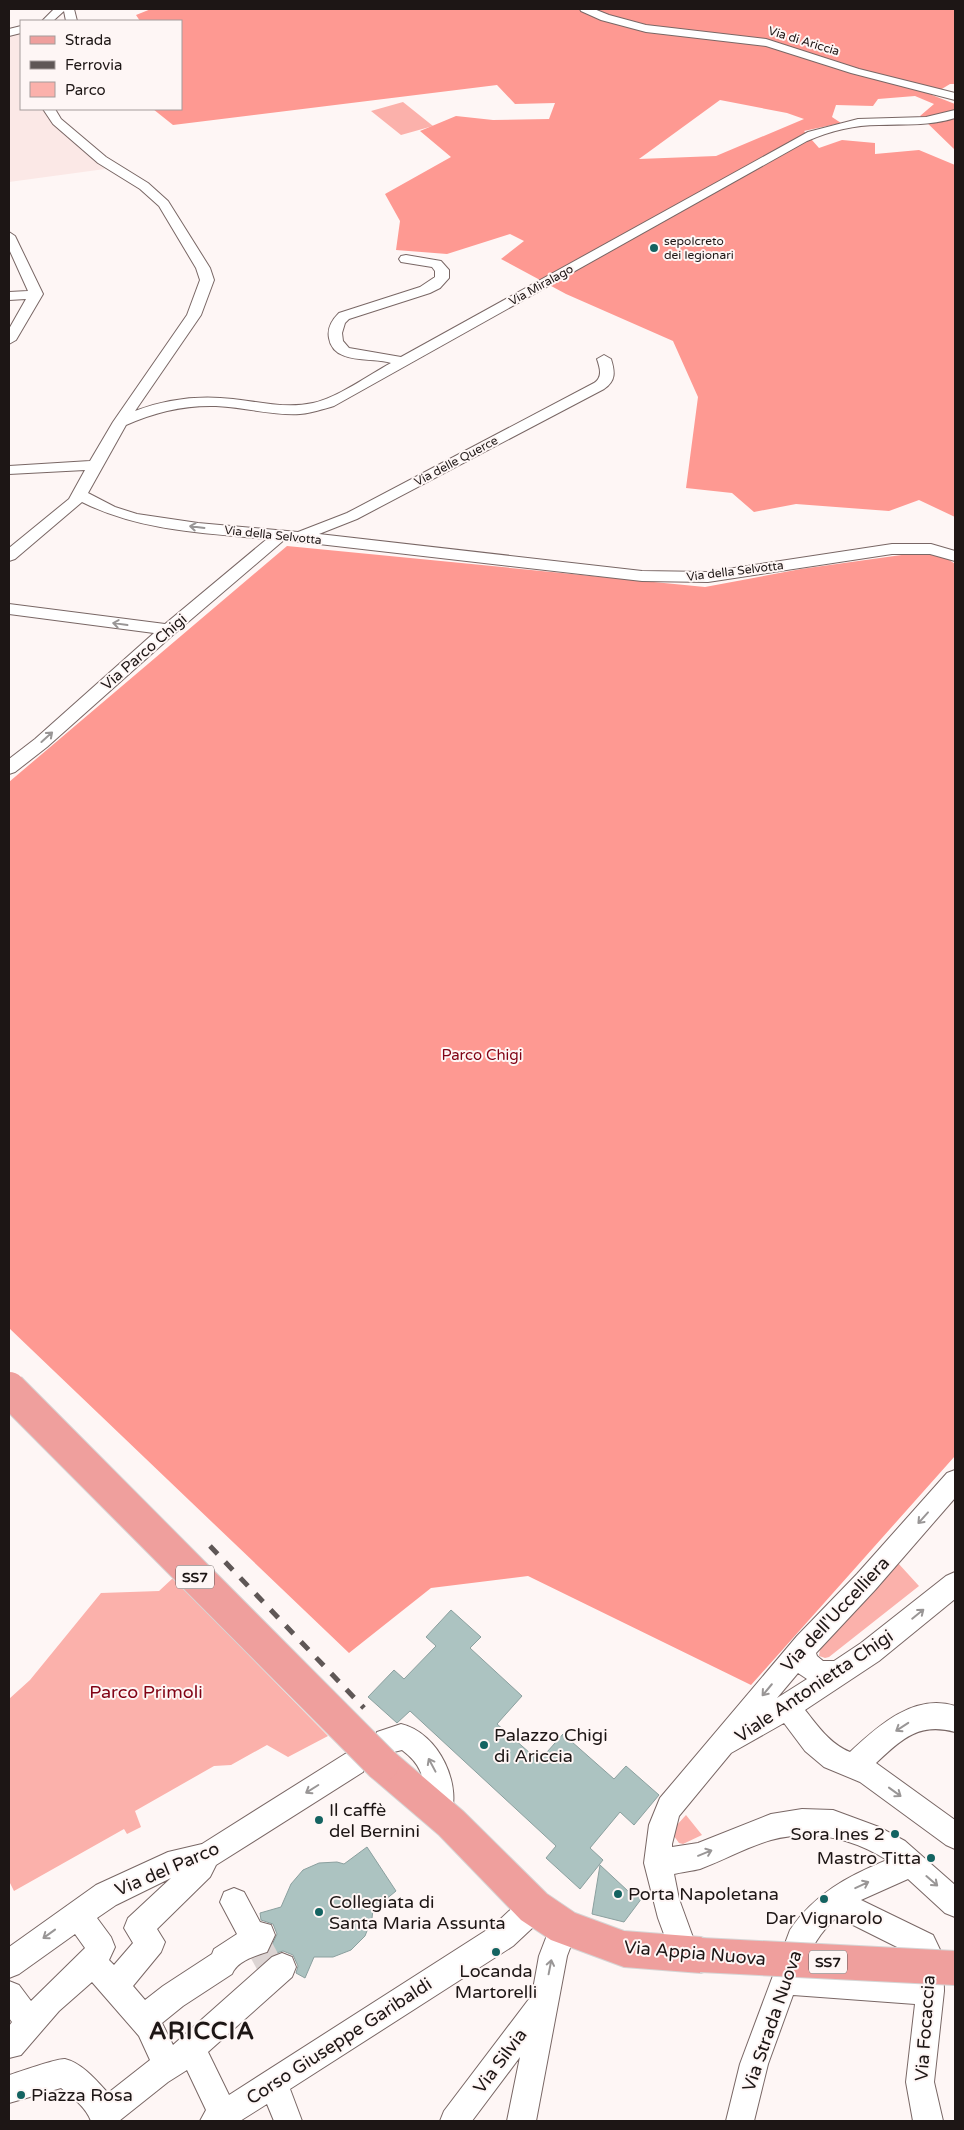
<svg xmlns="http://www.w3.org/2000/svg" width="964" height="2130" font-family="'Varela Round',sans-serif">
<rect width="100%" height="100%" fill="#fef6f5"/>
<path fill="#fbe8e6" d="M 21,32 L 21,109 L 42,109 L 51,122 L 105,169 L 9,182 L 9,35 Z"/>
<path fill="#fbb1ab" d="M 403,102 L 433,126 L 401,135 L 371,111 Z
M 898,1563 L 919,1586 L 829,1657 L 825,1658 L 819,1656 L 820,1649 Z
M 173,1578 L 328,1736 L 288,1757 L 267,1745 L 231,1765 L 214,1766 L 135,1811 L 141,1827 L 127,1834 L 124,1829 L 14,1891 L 9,1881 L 9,1699 L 30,1680 L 101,1593 L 159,1591 Z
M 686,1815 L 702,1835 L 683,1844 L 679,1843 L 674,1836 L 676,1826 Z"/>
<path fill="#fe9992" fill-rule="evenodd" d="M 151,9 L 955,9 L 955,84 L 950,84 L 932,95 L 955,104 L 955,150 L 920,116 L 934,104 L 915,96 L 878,99 L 873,106 L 836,105 L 832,117 L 841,123 L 804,131 L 819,148 L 842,140 L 875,143 L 875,154 L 919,150 L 955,165 L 955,517 L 919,500 L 889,511 L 796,504 L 754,512 L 732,493 L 686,488 L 698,397 L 673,341 L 566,294 L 501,259 L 524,241 L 510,234 L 447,254 L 396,250 L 400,221 L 385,194 L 451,157 L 420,131 L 456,116 L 493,120 L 549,119 L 555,103 L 515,104 L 497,85 L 173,125 L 153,109 L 181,109 L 181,21 L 140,21 L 136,15 ZM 720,100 L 787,113 L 804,119 L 716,156 L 639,159 Z
M 287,546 L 705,587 L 801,569 L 923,552 L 948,559 L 955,564 L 955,1456 L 751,1685 L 528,1576 L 431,1588 L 349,1653 L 9,1328 L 9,782 Z"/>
<path fill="#acc3c1" stroke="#8ba09f" d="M 451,1610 L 481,1637 L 470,1648 L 522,1696 L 497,1724 L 539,1761 L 563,1734 L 614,1779 L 626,1766 L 659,1795 L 634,1825 L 620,1812 L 590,1848 L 603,1860 L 580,1889 L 546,1858 L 556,1846 L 410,1711 L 397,1723 L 368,1697 L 394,1670 L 404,1679 L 436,1646 L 426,1637 Z
M 367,1847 L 396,1891 L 373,1910 L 372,1918 L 365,1936 L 351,1950 L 333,1957 L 314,1957 L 305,1978 L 296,1973 L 298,1966 L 293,1955 L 283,1951 L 273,1954 L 270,1949 L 277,1934 L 273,1924 L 261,1920 L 260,1913 L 281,1907 L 291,1884 L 303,1870 L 319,1863 L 337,1862 L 344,1864 Z
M 600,1865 L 628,1891 L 630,1888 L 642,1898 L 624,1922 L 592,1914 Z"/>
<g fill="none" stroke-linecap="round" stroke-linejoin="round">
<path stroke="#dcd4d3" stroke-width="26" stroke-dasharray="26 13" stroke-linecap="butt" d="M 257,1942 L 271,1968"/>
<g stroke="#796765" stroke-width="2">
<path id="minor" d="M 54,9 L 74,9 L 77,21 L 66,21 L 64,11 L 53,21 L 42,21 Z
M 580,9 L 594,9 L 609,15 L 646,25 L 766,39 L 859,69 L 955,93 L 955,100 L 851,73 L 766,46 L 646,32 L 601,20 L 581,11 Z
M 21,26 L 21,33 L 9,36 L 9,29 Z
M 43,109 L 55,109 L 61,119 L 106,157 L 148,183 L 168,201 L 210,268 L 214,280 L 201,315 L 135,411 C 166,399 200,395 233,399 C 260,402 286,409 313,403 C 337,398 369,375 391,363 C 372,357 333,365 329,338 C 327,328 332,320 339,313 L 420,287 L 435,277 L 435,271 L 432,267 L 401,262 L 399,259 L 401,256 L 406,255 L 441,261 L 449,270 L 449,278 L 440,288 L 430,293 L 349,319 L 345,323 L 342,333 L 343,341 L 349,348 L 401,357 L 808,132 L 858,119 L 926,117 L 955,110 L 955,118 C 930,126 905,124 879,125 C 854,125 830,131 807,141 L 334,406 C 323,409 312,413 300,414 C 272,416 244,407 216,406 C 184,405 155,412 126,425 L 88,493 L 115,507 L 137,514 L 198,523 L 298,532 L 347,513 L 594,383 C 603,377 600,368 597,359 L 604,355 L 611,359 C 615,372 616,381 604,389 L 357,519 L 319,534 L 642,571 L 708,572 L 892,544 L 931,544 L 955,551 L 955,561 L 930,554 L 892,554 L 708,582 L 642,581 L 284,540 L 174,634 L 47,747 L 15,772 L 9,774 L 9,759 L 35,739 L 154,633 L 9,614 L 9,604 L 165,624 L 267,539 C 204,533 140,531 82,502 L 15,559 L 9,561 L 9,548 L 69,499 L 85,470 L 9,474 L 9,466 L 90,461 L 113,422 L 187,315 L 200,280 L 196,268 L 159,206 L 140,189 L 98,163 L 53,124 Z
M 9,232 L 15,236 L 43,294 L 16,340 L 9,344 L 9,329 L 26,299 L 9,300 L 9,292 L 28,291 L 9,249 Z
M 955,1470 L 955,1498 L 875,1590 L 816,1653 L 817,1656 L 823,1661 L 834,1661 L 861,1643 L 946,1576 L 955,1572 L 955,1599 L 879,1661 L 805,1710 C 818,1726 830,1744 850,1752 C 878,1726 914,1693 955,1706 L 955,1732 C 919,1722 902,1739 876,1763 L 955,1820 L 955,1849 L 946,1845 L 860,1782 L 824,1767 L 805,1751 L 784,1723 L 731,1753 L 679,1816 L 672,1844 L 672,1847 L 698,1843 L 771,1814 L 802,1809 L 833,1810 L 879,1827 L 905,1841 L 955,1885 L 955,1917 L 945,1913 L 908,1879 L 861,1900 L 933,1935 L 943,1956 L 944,1991 L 934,2082 L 943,2121 L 913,2121 L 906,2082 L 915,2004 L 793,1995 L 768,2064 L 754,2121 L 726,2121 L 740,2064 L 790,1930 C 814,1894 848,1876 887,1860 C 852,1838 812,1829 771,1840 C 747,1847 724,1860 700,1869 C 692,1871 682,1872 674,1874 L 679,1899 L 699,1954 L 695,1964 L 685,1968 L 675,1964 L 658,1918 L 644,1863 L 649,1825 L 660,1798 L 797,1636 L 857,1574 L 947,1473 ZM 798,1673 L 807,1679 L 777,1698 ZM 837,1917 L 913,1955 L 915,1958 L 916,1976 L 803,1968 C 811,1948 820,1932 837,1917 Z
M 401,1724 C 439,1733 464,1786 449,1821 L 440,1825 L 431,1821 C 418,1792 434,1774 402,1750 L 386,1754 L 377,1750 L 373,1741 L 377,1732 Z
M 354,1750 L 363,1754 L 367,1763 L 363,1772 L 216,1865 L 210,1877 L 157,1929 L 165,1942 L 161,1952 L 133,1986 L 145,2000 L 163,1986 L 212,1954 L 214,1949 L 237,1934 L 220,1902 L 224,1892 L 234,1888 L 244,1892 L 260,1922 L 271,1925 L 275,1935 L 267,1952 C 255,1956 237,1961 232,1974 L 183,2006 L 162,2023 L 173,2045 L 272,1957 L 282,1953 L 292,1957 L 296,1967 L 292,1977 L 208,2052 L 229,2095 L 493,1926 L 524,1897 L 534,1893 L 544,1897 L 548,1907 L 544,1917 L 513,1946 L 290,2089 L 302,2121 L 274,2121 L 267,2104 L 240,2121 L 200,2121 L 206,2110 L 187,2070 L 168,2082 L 119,2121 L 91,2121 C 86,2107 72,2097 61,2088 L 9,2103 L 9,2075 C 19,2072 58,2058 65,2059 C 82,2063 97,2081 108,2093 L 150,2060 L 139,2036 L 92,1982 L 59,2011 L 21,2055 L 9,2058 L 9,2026 L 12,2022 L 9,2018 L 9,1981 L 19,1985 L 31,2001 L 85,1948 L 75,1934 L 19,1974 L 9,1978 L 9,1947 L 96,1885 L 168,1852 L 202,1844 L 345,1754 ZM 171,1878 L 128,1918 L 124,1928 L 133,1943 L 114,1965 L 109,1960 L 115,1947 L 111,1937 L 97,1918 L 116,1905 Z
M 564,1913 L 574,1917 L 578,1927 L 567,1956 L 536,2121 L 507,2121 L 520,2057 L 472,2121 L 440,2121 L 444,2111 L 532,1995 L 539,1956 L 554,1917 Z"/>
</g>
<g stroke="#d6d5d5" stroke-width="2">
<path id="major" d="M 382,1747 L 394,1752 L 463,1811 L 547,1894 L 575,1913 L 624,1931 L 701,1937 L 714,1942 L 719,1955 L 714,1968 L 701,1973 L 624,1967 L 551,1940 L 521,1920 L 439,1835 L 370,1776 L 365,1764 L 370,1752 Z"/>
</g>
<use href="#minor" fill="#fff" fill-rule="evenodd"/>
<use href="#major" fill="#ef9f9d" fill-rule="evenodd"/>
<path stroke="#5f5756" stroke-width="5" stroke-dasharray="11 11" stroke-linecap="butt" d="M 210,1546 L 364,1708"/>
<g stroke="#d6d5d5" stroke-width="36" stroke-linecap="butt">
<path id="major-bridge" d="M 9,1389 L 382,1764
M 701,1955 L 955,1968"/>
</g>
<use href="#major-bridge" stroke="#ef9f9d" stroke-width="34"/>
</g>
<defs><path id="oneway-shaft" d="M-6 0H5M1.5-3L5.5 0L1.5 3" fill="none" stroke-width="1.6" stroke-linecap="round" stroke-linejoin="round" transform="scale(1.25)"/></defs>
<g stroke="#999696">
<use href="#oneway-shaft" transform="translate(197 527) rotate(-173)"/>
<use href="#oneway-shaft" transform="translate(120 624) rotate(-172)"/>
<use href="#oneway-shaft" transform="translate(47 737) rotate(-42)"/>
<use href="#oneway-shaft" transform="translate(923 1518) rotate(132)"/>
<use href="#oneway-shaft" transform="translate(918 1614) rotate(-39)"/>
<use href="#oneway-shaft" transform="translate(767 1690) rotate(130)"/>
<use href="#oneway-shaft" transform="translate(902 1727) rotate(147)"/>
<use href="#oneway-shaft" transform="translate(432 1765) rotate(-118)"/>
<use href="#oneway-shaft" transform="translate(312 1789) rotate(148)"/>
<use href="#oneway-shaft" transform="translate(895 1792) rotate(36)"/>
<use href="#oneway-shaft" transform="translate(705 1853) rotate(-22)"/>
<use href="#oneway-shaft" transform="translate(932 1881) rotate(41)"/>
<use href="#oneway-shaft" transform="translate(862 1885) rotate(-25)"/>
<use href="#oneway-shaft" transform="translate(49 1934) rotate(144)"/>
<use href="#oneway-shaft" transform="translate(550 1967) rotate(-79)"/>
</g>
<g fill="#146361" stroke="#fef6f5" stroke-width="2">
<circle cx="654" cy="248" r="5"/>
<circle cx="484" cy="1745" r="5"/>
<circle cx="319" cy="1820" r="5"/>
<circle cx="895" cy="1834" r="5"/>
<circle cx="931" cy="1858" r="5"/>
<circle cx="618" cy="1894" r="5"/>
<circle cx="824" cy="1899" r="5"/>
<circle cx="319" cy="1912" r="5"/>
<circle cx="496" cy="1952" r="5"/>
<circle cx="21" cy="2095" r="5"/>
</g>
<g text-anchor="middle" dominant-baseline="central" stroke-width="4" stroke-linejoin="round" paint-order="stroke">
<g font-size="12" fill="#1d1615" stroke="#fef6f5">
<text transform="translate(804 41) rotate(17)">Via di Ariccia</text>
<text transform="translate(541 285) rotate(-29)">Via Miralago</text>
<text transform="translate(456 461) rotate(-28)">Via delle Querce</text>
<text transform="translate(273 535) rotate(6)">Via della Selvotta</text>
<text transform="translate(735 571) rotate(-7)">Via della Selvotta</text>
</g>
<g font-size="12" fill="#1d1615" stroke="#fef6f5" text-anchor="start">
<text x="664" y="241">sepolcreto<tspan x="664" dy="14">dei legionari</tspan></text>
</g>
<g fill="#fef6f5" stroke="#605958" stroke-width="1">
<rect x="176" y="1565.5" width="38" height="23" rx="4"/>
<rect x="809" y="1950.5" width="38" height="23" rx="4"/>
</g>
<g font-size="14" font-weight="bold" fill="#1d1615">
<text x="195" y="1577">SS7</text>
<text x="828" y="1962">SS7</text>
</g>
<g font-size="15" fill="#1d1615" stroke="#fef6f5">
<text transform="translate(144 652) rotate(-41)">Via Parco Chigi</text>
</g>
<g font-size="15" fill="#810315" stroke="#fef6f5">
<text x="482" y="1055">Parco Chigi</text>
</g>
<g font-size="18" fill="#1d1615" stroke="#fef6f5">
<text transform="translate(835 1614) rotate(-47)">Via dell'Uccelliera</text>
<text transform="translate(814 1686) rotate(-34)">Viale Antonietta Chigi</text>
<text transform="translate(167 1869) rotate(-23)">Via del Parco</text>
<text transform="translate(695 1953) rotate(5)">Via Appia Nuova</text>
<text transform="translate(772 2021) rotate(-71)">Via Strada Nuova</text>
<text transform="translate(925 2028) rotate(-86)">Via Focaccia</text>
<text transform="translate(339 2041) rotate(-33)">Corso Giuseppe Garibaldi</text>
<text transform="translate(500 2061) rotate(-53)">Via Silvia</text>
</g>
<g font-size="18" fill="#810315" stroke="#fef6f5">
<text x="146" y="1692">Parco Primoli</text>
</g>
<g font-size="18" fill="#1d1615" stroke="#fef6f5" text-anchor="start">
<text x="494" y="1735">Palazzo Chigi<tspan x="494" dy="21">di Ariccia</tspan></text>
<text x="329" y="1810">Il caffè<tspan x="329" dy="21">del Bernini</tspan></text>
<text x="885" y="1834" text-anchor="end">Sora Ines 2</text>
<text x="921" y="1858" text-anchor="end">Mastro Titta</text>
<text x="628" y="1894">Porta Napoletana</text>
<text x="329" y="1902">Collegiata di<tspan x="329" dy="21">Santa Maria Assunta</tspan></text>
<text x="824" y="1918" text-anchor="middle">Dar Vignarolo</text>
<text x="496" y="1971" text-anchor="middle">Locanda<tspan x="496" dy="21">Martorelli</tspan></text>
<text x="31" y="2095">Piazza Rosa</text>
</g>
<g font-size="24" font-weight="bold" letter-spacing="1" fill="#1d1615" stroke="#fef6f5">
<text x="202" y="2031">ARICCIA</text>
</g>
</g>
<rect width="964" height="2130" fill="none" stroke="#1d1615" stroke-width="20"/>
<rect x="20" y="20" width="162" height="90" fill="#fef6f5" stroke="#a49c9b"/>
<rect x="30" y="36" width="25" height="8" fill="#ef9f9d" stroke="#a49c9b"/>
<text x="65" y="45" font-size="15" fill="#1d1615">Strada</text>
<rect x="30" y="61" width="25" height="8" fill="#5f5756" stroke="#a49c9b"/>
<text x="65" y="70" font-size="15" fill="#1d1615">Ferrovia</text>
<rect x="30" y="82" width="25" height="15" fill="#fbb1ab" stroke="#a49c9b"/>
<text x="65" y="95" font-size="15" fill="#1d1615">Parco</text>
</svg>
